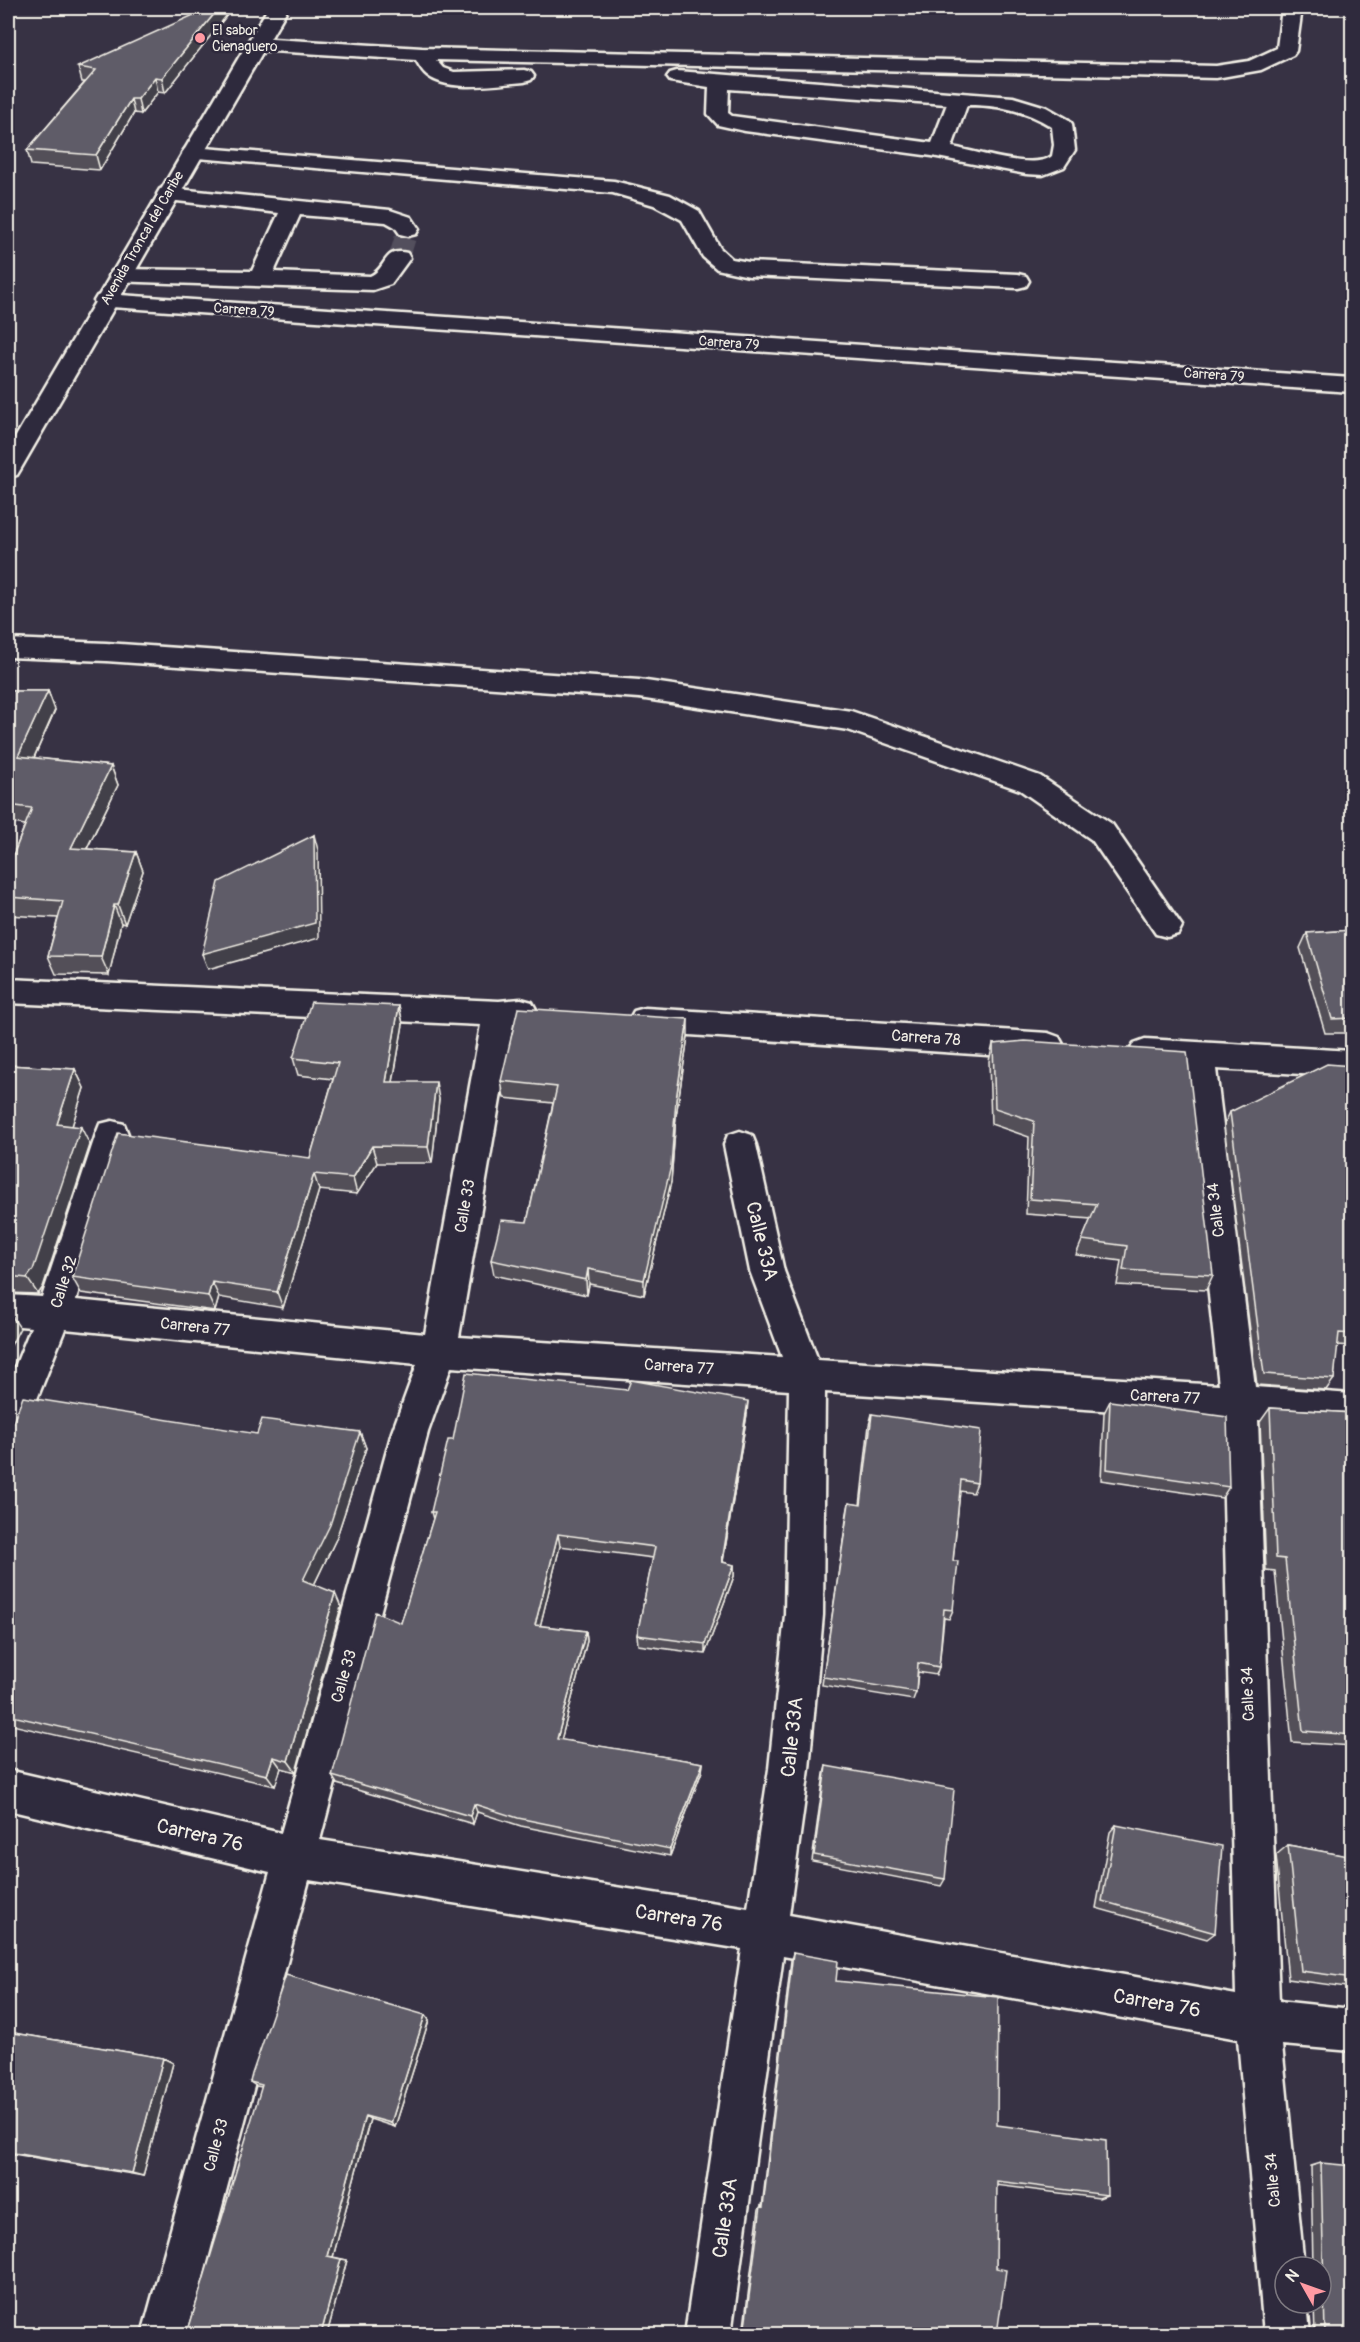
<svg xmlns="http://www.w3.org/2000/svg" width="1360" height="2342" font-family="Pangolin,sans-serif">
<rect width="100%" height="100%" fill="#373244"/>
<filter id="ink" filterUnits="userSpaceOnUse"><feTurbulence type="fractalNoise" baseFrequency=".0167" numOctaves="2"/><feDisplacementMap in="SourceGraphic" scale="12" xChannelSelector="R" yChannelSelector="G"/><feConvolveMatrix kernelMatrix="1 2 1 2 8 2 1 2 1" color-interpolation-filters="sRGB"/></filter>
<g filter="url(#ink)">
<g fill="none" stroke-linecap="round" stroke-linejoin="round">
<path stroke="#534f5d" stroke-width="21" stroke-dasharray="21 10" stroke-linecap="butt" d="M 399,258 L 408,229"/>
<g stroke="#f4f1e8" stroke-width="5">
<path id="minor" d="M 1282,8 L 1302,8 L 1296,51 L 1293,55 L 1261,70 L 1216,78 L 436,60 L 443,68 L 454,72 L 524,70 L 531,72 L 534,76 L 531,80 L 524,82 C 498,84 448,93 427,75 C 422,71 419,65 416,60 L 256,50 L 249,48 L 246,44 L 249,40 L 256,38 L 422,48 L 1216,66 L 1249,61 L 1277,48 Z
M 677,71 L 1013,97 L 1046,107 L 1069,120 L 1072,124 L 1075,150 L 1064,167 L 1043,175 L 1026,174 L 932,156 L 745,131 L 718,125 L 708,114 L 709,87 L 670,81 L 667,77 L 670,73 ZM 729,89 L 947,104 L 932,143 L 732,116 L 728,113 ZM 967,105 C 998,105 1026,110 1052,127 L 1054,145 L 1052,156 C 1034,171 975,151 952,147 Z
M 192,147 L 614,181 L 670,195 L 699,211 L 720,248 L 732,259 L 749,262 L 1018,274 L 1026,276 L 1029,281 L 1026,286 L 1018,288 L 749,276 L 717,269 L 703,257 L 682,220 L 654,205 L 613,193 L 185,157 L 182,153 L 185,149 Z
M 168,188 L 390,210 L 411,217 L 419,229 L 416,234 L 408,236 L 400,234 L 395,227 L 386,222 L 300,215 L 274,272 L 370,276 C 387,269 383,247 407,253 L 410,258 L 391,284 L 373,290 L 112,281 L 109,276 L 112,271 L 120,269 L 252,271 L 279,213 L 160,199 L 157,194 L 160,189 Z
M 105,294 L 1352,378 L 1352,392 L 97,306 L 94,301 L 97,296 Z
M 8,639 L 106,643 L 639,680 L 851,711 L 1040,776 L 1112,824 L 1182,926 L 1178,934 L 1167,937 L 1156,934 L 1092,840 L 1020,790 L 848,730 L 639,698 L 106,661 L 8,657 Z
M 8,979 L 499,1001 L 521,999 L 532,1002 L 537,1011 L 532,1020 L 513,1024 L 459,1337 L 782,1357 L 750,1271 L 724,1145 L 728,1135 L 740,1131 L 752,1135 L 756,1145 L 784,1271 L 818,1360 L 1219,1385 L 1184,1067 L 1145,1065 L 1134,1061 L 1129,1052 L 1134,1043 L 1145,1039 L 1352,1051 L 1352,1077 L 1216,1069 L 1255,1387 L 1352,1394 L 1352,1426 L 1258,1420 L 1279,2001 L 1352,2009 L 1352,2051 L 1282,2045 L 1304,2267 L 1285,2267 L 1285,2303 L 1307,2303 L 1310,2334 L 1264,2334 L 1238,2039 L 783,1956 L 731,2334 L 685,2334 L 742,1949 L 309,1880 L 188,2334 L 142,2334 L 270,1872 L 8,1810 L 8,1770 L 281,1833 L 392,1432 L 417,1364 L 65,1329 L 21,1439 L 8,1444 L 8,1384 L 31,1327 L 8,1325 L 8,1295 L 42,1297 L 96,1134 L 100,1124 L 112,1121 L 124,1124 L 128,1134 L 76,1300 L 425,1334 L 481,1025 L 8,1003 ZM 451,1367 L 789,1390 L 785,1615 L 769,1769 L 748,1908 L 320,1840 L 428,1432 ZM 825,1392 L 1222,1418 L 1236,1995 L 789,1915 L 809,1769 L 823,1615 Z
M 645,1008 L 1048,1033 L 1059,1037 L 1064,1046 L 1059,1055 L 1048,1059 L 645,1032 L 634,1029 L 629,1020 L 634,1011 Z"/>
</g>
<g stroke="#f4f1e8" stroke-width="5">
<path id="highway" d="M 268,8 L 288,8 L 20,470 L 17,475 L 8,478 L 8,450 Z"/>
</g>
<use href="#minor" fill="#2f2a3d" fill-rule="evenodd"/>
<use href="#highway" fill="#2f2a3d" fill-rule="evenodd"/>
</g>
<path fill="#524f59" stroke="#f4f1e8" stroke-width="1.5" d="M 227,15 L 165,93 L 158,92 L 141,114 L 134,113 L 100,170 L 31,165 L 27,150 L 85,82 L 82,82 L 78,67 Z
M 8,691 L 48,691 L 55,710 L 34,758 L 111,766 L 118,785 L 87,849 L 136,852 L 143,871 L 125,924 L 121,923 L 109,975 L 56,974 L 48,956 L 58,918 L 8,915 L 8,868 L 25,825 L 8,822 Z
M 1353,930 L 1353,1033 L 1325,1033 L 1300,948 L 1307,933 Z
M 399,1006 L 403,1024 L 393,1082 L 439,1099 L 432,1163 L 377,1163 L 357,1194 L 319,1190 L 283,1308 L 219,1297 L 215,1311 L 81,1293 L 72,1277 L 310,1158 L 333,1079 L 298,1075 L 293,1058 Z
M 688,1036 L 676,1116 L 671,1182 L 644,1295 L 589,1284 L 587,1295 L 494,1275 L 491,1260 L 527,1222 L 553,1103 L 504,1098 L 501,1081 Z
M 993,1044 L 1213,1275 L 1206,1290 L 1117,1285 L 1121,1261 L 1076,1255 L 1091,1219 L 1026,1214 L 1029,1137 L 991,1124 L 989,1061 Z
M 8,1065 L 75,1069 L 84,1088 L 72,1126 L 90,1145 L 43,1287 L 38,1294 L 8,1293 Z
M 1352,1066 L 1353,1346 L 1337,1345 L 1334,1379 L 1326,1390 L 1257,1385 L 1224,1125 L 1230,1112 Z
M 1110,1401 L 1229,1487 L 1222,1498 L 1101,1480 L 1104,1413 Z
M 1270,1408 L 1353,1413 L 1353,1746 L 1292,1742 L 1275,1571 L 1266,1570 L 1260,1422 Z
M 747,1414 L 723,1562 L 734,1565 L 734,1576 L 705,1654 L 638,1645 L 637,1635 L 653,1558 L 560,1546 L 540,1626 L 586,1631 L 587,1641 L 561,1740 L 703,1763 L 702,1771 L 670,1856 L 521,1826 L 477,1812 L 473,1824 L 337,1784 L 332,1776 L 401,1623 L 433,1519 L 431,1512 Z
M 872,1414 L 977,1483 L 973,1493 L 960,1491 L 953,1561 L 953,1610 L 949,1619 L 944,1618 L 939,1667 L 936,1675 L 918,1672 L 916,1692 L 913,1700 L 822,1685 L 847,1513 L 849,1503 L 860,1505 L 869,1425 Z
M 8,1426 L 257,1434 L 360,1432 L 366,1448 L 336,1539 L 314,1585 L 341,1607 L 296,1772 L 281,1768 L 275,1786 L 8,1724 Z
M 826,1766 L 945,1879 L 941,1886 L 812,1861 L 824,1774 Z
M 1116,1825 L 1215,1933 L 1207,1939 L 1096,1908 L 1110,1832 Z
M 1288,1845 L 1353,1857 L 1353,1988 L 1288,1979 L 1276,1855 Z
M 793,1953 L 836,1981 L 997,2125 L 1107,2195 L 1099,2198 L 996,2185 L 996,2268 L 997,2334 L 743,2334 L 759,2209 L 761,2206 L 762,2207 L 791,1960 Z
M 425,2015 L 429,2020 L 395,2127 L 370,2119 L 333,2257 L 347,2260 L 327,2334 L 187,2334 L 262,2087 L 256,2086 L 250,2082 Z
M 8,2032 L 163,2058 L 173,2063 L 143,2176 L 8,2153 Z
M 1321,2163 L 1353,2334 L 1315,2334 L 1314,2303 L 1321,2303 L 1321,2267 L 1313,2267 L 1311,2166 Z"/>
<path fill="#424048" stroke="#f4f1e8" stroke-width="1.5" d="M 219,8 L 225,8 L 227,15 L 165,93 L 162,78 Z
M 155,77 L 158,92 L 141,114 L 138,99 Z
M 131,99 L 134,113 L 100,170 L 96,155 Z
M 48,691 L 55,710 L 26,775 L 18,756 Z
M 111,766 L 118,785 L 78,866 L 71,848 Z
M 314,835 L 318,850 L 319,938 L 208,969 L 202,954 Z
M 136,852 L 143,871 L 125,924 L 118,905 Z
M 114,905 L 121,923 L 109,975 L 101,957 Z
M 399,1006 L 403,1024 L 390,1099 L 386,1082 Z
M 688,1019 L 688,1036 L 676,1116 L 671,1182 L 644,1295 L 644,1280 L 676,1100 Z
M 75,1069 L 84,1088 L 67,1142 L 57,1124 Z
M 436,1082 L 439,1099 L 432,1163 L 428,1147 Z
M 81,1127 L 90,1145 L 43,1287 L 38,1294 L 27,1278 Z
M 372,1146 L 377,1163 L 357,1194 L 353,1178 Z
M 314,1174 L 319,1190 L 283,1308 L 277,1292 Z
M 588,1269 L 589,1284 L 587,1295 L 586,1280 Z
M 212,1282 L 219,1297 L 215,1311 L 208,1296 Z
M 9,1312 L 20,1328 L 8,1351 L 8,1314 Z
M 748,1401 L 747,1414 L 721,1573 L 722,1562 Z
M 360,1432 L 366,1448 L 336,1539 L 310,1593 L 303,1580 Z
M 558,1534 L 560,1546 L 538,1635 L 535,1625 Z
M 734,1565 L 734,1576 L 705,1654 L 705,1644 Z
M 335,1593 L 341,1607 L 296,1772 L 288,1761 Z
M 586,1631 L 587,1641 L 559,1748 L 557,1739 Z
M 273,1757 L 281,1768 L 275,1786 L 267,1775 Z
M 703,1763 L 702,1771 L 670,1856 L 670,1849 Z
M 474,1804 L 477,1812 L 473,1824 L 470,1816 Z
M 425,2015 L 429,2020 L 395,2127 L 391,2123 Z
M 163,2058 L 173,2063 L 143,2176 L 132,2173 Z
M 365,2116 L 370,2119 L 333,2257 L 327,2256 Z
M 341,2259 L 347,2260 L 327,2334 L 321,2334 Z"/>
<path fill="#5f5c67" stroke="#f4f1e8" stroke-width="1.5" d="M 209,8 L 219,8 L 162,78 L 155,77 L 138,99 L 131,99 L 96,155 L 27,150 L 96,70 L 78,67 Z
M 8,691 L 48,691 L 18,756 L 111,766 L 71,848 L 136,852 L 118,905 L 114,905 L 101,957 L 48,956 L 63,901 L 8,897 L 8,868 L 32,808 L 8,805 Z
M 314,835 L 315,923 L 202,954 L 219,882 Z
M 1353,930 L 1353,1018 L 1332,1019 L 1307,933 Z
M 311,1002 L 399,1006 L 386,1082 L 436,1082 L 428,1147 L 372,1146 L 353,1178 L 314,1174 L 277,1292 L 212,1282 L 208,1296 L 72,1277 L 118,1133 L 310,1158 L 338,1063 L 293,1058 Z
M 518,1008 L 688,1019 L 676,1100 L 671,1166 L 644,1280 L 588,1269 L 586,1280 L 491,1260 L 501,1220 L 527,1222 L 557,1087 L 501,1081 Z
M 1025,1041 L 1187,1052 L 1213,1275 L 1123,1270 L 1127,1246 L 1082,1240 L 1097,1204 L 1030,1199 L 1034,1121 L 995,1108 L 993,1044 Z
M 1327,1064 L 1352,1066 L 1353,1334 L 1339,1333 L 1334,1379 L 1264,1374 L 1230,1112 Z
M 8,1065 L 75,1069 L 57,1124 L 81,1127 L 33,1270 L 27,1278 L 8,1276 Z
M 466,1373 L 627,1390 L 631,1380 L 748,1401 L 722,1562 L 734,1565 L 705,1644 L 637,1635 L 655,1547 L 558,1534 L 535,1625 L 586,1631 L 557,1739 L 703,1763 L 670,1849 L 518,1818 L 474,1804 L 470,1816 L 332,1776 L 375,1612 L 401,1623 L 435,1512 L 431,1512 L 448,1440 L 453,1440 Z
M 23,1397 L 257,1434 L 262,1419 L 360,1432 L 330,1525 L 303,1580 L 335,1593 L 288,1761 L 273,1757 L 267,1775 L 8,1715 L 8,1426 L 12,1425 Z
M 1110,1401 L 1227,1417 L 1229,1487 L 1107,1469 Z
M 1270,1408 L 1353,1413 L 1353,1735 L 1303,1731 L 1285,1559 L 1276,1558 Z
M 872,1414 L 981,1430 L 977,1483 L 961,1480 L 953,1561 L 958,1561 L 953,1610 L 944,1609 L 939,1667 L 918,1663 L 916,1692 L 823,1677 L 849,1503 L 861,1505 Z
M 826,1766 L 954,1789 L 945,1879 L 814,1855 Z
M 1116,1825 L 1222,1846 L 1215,1933 L 1102,1901 Z
M 1288,1845 L 1353,1857 L 1353,1978 L 1301,1971 Z
M 793,1953 L 838,1961 L 836,1981 L 998,1997 L 997,2125 L 1106,2140 L 1107,2195 L 997,2181 L 996,2268 L 1006,2270 L 997,2334 L 744,2334 L 761,2206 L 763,2207 Z
M 286,1975 L 425,2015 L 391,2123 L 365,2116 L 327,2256 L 341,2259 L 321,2334 L 187,2334 L 262,2085 L 250,2082 L 252,2074 Z
M 8,2032 L 163,2058 L 132,2173 L 8,2152 Z
M 1321,2163 L 1353,2166 L 1353,2334 L 1325,2334 Z"/>
</g>
<circle fill="#ff9aa2" stroke="#2f2a3d" stroke-width="2" cx="200" cy="38" r="6"/>
<g text-anchor="middle" dominant-baseline="central" stroke-width="5" stroke-linejoin="round" paint-order="stroke">
<g font-size="14" fill="#f4f1e8" stroke="#2f2a3d" text-anchor="start">
<text x="212" y="30">El sabor<tspan x="212" dy="16">Cienaguero</tspan></text>
</g>
<g font-size="14" fill="#f4f1e8" stroke="#2f2a3d">
<text transform="translate(142 238) rotate(-60)">Avenida Troncal del Caribe</text>
<text transform="translate(244 310) rotate(4)">Carrera 79</text>
<text transform="translate(729 343) rotate(4)">Carrera 79</text>
<text transform="translate(1214 375) rotate(4)">Carrera 79</text>
</g>
<g font-size="16" fill="#f4f1e8" stroke="#2f2a3d">
<text transform="translate(926 1038) rotate(4)">Carrera 78</text>
<text transform="translate(465 1206) rotate(-80)">Calle 33</text>
<text transform="translate(1216 1210) rotate(-97)">Calle 34</text>
<text transform="translate(64 1282) rotate(-72)">Calle 32</text>
<text transform="translate(195 1327) rotate(6)">Carrera 77</text>
<text transform="translate(679 1367) rotate(4)">Carrera 77</text>
<text transform="translate(1165 1397) rotate(3)">Carrera 77</text>
<text transform="translate(344 1676) rotate(-74)">Calle 33</text>
<text transform="translate(1248 1694) rotate(-92)">Calle 34</text>
<text transform="translate(216 2145) rotate(-75)">Calle 33</text>
<text transform="translate(1273 2180) rotate(-95)">Calle 34</text>
</g>
<g font-size="20" fill="#f4f1e8" stroke="#2f2a3d">
<text transform="translate(762 1241) rotate(76)">Calle 33A</text>
<text transform="translate(792 1737) rotate(-84)">Calle 33A</text>
<text transform="translate(200 1835) rotate(13)">Carrera 76</text>
<text transform="translate(679 1918) rotate(9)">Carrera 76</text>
<text transform="translate(1157 2003) rotate(10)">Carrera 76</text>
<text transform="translate(725 2218) rotate(-82)">Calle 33A</text>
</g>
</g>
<rect width="1360" height="2342" fill="none" stroke="#2f2a3d" stroke-width="30"/>
<rect x="15" y="15" width="1330" height="2312" fill="none" stroke="#f4f1e8" stroke-width="2" filter="url(#ink)"/>
<g transform="translate(1303 2285) rotate(310)"><circle r="28" fill="#2f2a3d" stroke="#7e7a81" stroke-width="1.5"/>
<path d="M0-4.5L10 22L0 15L-10 22Z" fill="#ff9aa2"/>
<text y="-9" font-size="16" font-weight="bold" text-anchor="middle" fill="#f4f1e8">N</text>
</g>
</svg>
